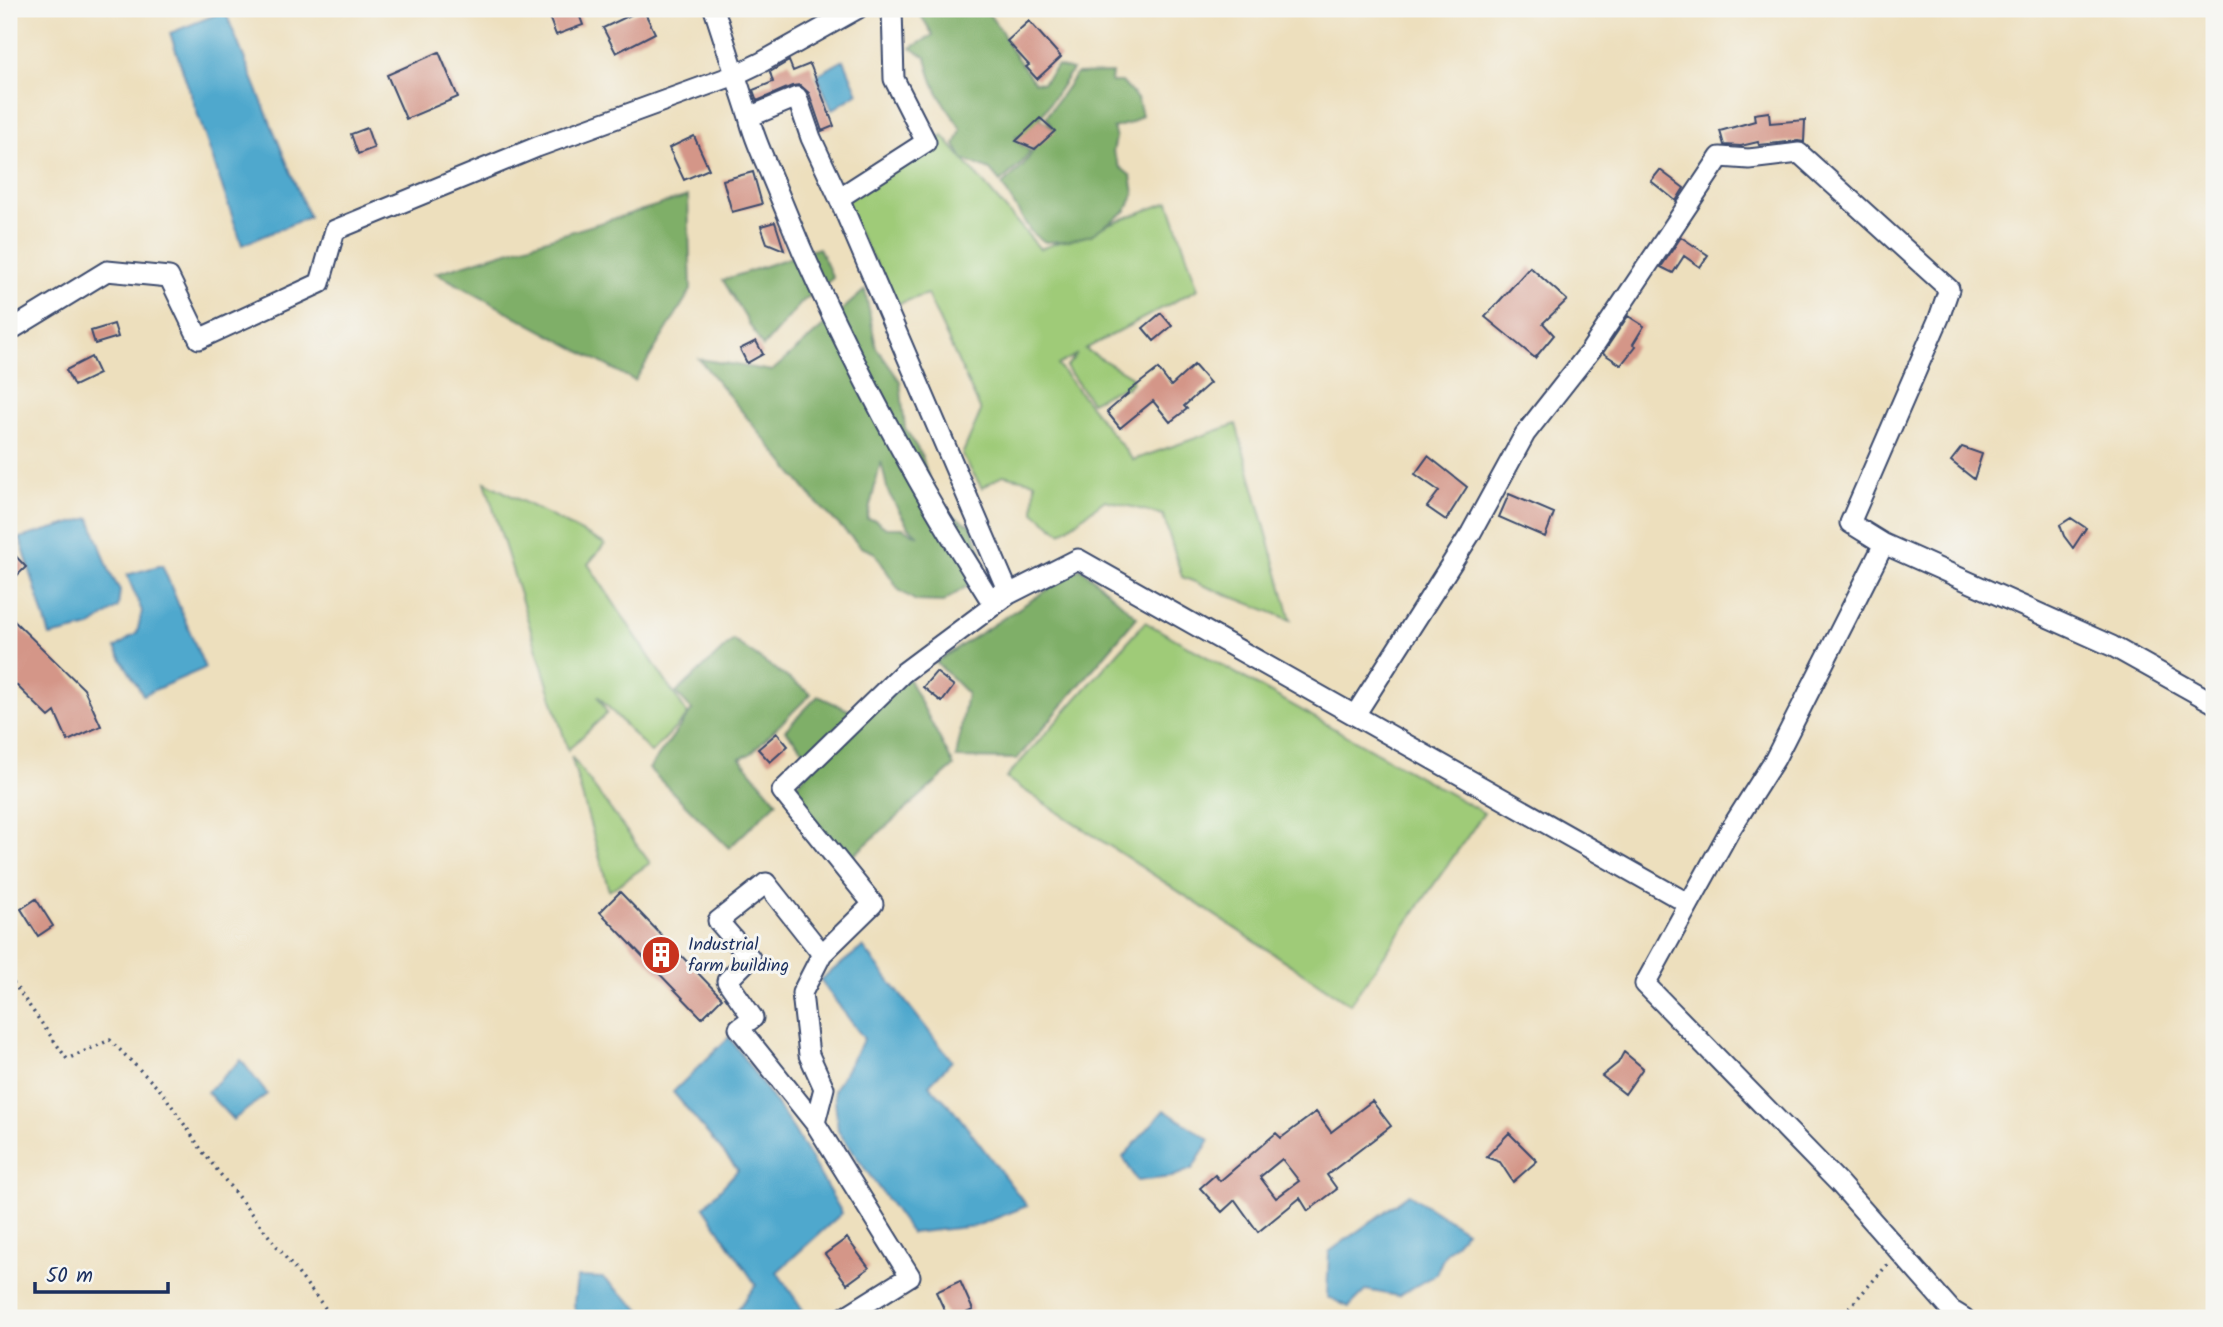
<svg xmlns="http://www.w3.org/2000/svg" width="2223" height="1327" font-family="Kalam,sans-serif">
<rect width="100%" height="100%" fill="#f6f6f2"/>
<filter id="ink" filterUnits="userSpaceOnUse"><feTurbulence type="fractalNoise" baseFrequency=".0143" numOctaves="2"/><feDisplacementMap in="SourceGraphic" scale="14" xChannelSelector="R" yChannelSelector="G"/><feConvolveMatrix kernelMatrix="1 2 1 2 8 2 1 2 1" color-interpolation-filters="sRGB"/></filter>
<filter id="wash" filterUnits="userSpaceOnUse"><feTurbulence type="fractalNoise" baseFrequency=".00686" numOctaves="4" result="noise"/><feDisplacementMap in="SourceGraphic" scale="28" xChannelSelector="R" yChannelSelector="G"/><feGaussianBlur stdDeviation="1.57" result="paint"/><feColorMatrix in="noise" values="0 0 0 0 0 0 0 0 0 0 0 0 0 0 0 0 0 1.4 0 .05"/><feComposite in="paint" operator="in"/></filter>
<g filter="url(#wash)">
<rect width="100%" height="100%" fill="#eddfbd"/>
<path fill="#9fcb78" stroke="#5d7d6b" stroke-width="2" d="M 943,136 L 1040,249 L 1169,202 L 1198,289 L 1085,349 L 1132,377 L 1132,382 L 1127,388 C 1110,389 1106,396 1091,402 L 1066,367 L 1077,354 L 1058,365 L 1133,460 L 1236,424 L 1291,620 L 1182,577 L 1163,515 L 1105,500 L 1061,533 L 1034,512 L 1035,482 L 1003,475 L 982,488 L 962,455 L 981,411 L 927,294 L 898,304 L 839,198 Z
M 485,482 L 605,544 L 588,564 L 688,715 L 651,753 L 598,696 L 607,713 L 568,750 Z
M 1145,622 L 1484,813 L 1350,1004 L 1006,778 Z
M 571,756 L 650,863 L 609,891 Z"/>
<path fill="#7faf68" stroke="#4d6f63" stroke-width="2" fill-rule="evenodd" d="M 917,9 L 985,9 L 1002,32 L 1010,48 L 1034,82 L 1043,83 L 1057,66 L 1072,70 L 1040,118 L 1053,129 L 1046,117 L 1076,74 L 1112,73 L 1111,82 L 1122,82 L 1138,100 L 1142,115 L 1131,123 L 1113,128 L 1116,138 L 1113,152 L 1120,167 L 1131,176 L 1134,193 L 1126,211 L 1091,235 L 1067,241 L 1045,242 L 1031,232 L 1002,185 L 1023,166 L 1034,149 L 1016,136 L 1016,141 L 1030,151 L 1021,164 L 1000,182 L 990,170 L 963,159 L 955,145 L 961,130 C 957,121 951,114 945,105 C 936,91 929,74 926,57 L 911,48 L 933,35 Z
M 688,196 L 691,290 L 635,381 L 436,273 Z
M 819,248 L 833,278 L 802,302 L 763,347 L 723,280 Z
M 865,290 L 876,347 L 900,381 L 905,428 L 922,456 L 933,494 L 943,511 L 971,525 L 980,549 L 986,577 L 975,581 L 943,602 L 916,601 L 899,590 L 875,553 L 861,547 L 816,502 L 699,359 L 772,371 ZM 881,461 L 888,492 L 908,526 L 919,536 L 903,528 L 886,528 L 875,520 L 867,519 Z
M 1081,568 L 1137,617 L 1017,759 L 956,758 L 967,693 L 936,662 Z
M 733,640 L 811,694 L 750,754 L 740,758 L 777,802 L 729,848 L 649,769 L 692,710 L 676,693 Z
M 907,676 L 954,766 L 845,863 L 787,793 Z
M 818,696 L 853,712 L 808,755 L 785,730 Z"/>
<path fill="#4fa8cd" stroke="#356c96" stroke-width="2" d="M 225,11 L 309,217 L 242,245 L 170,33 Z
M 844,60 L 858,93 L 832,110 L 817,75 Z
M 90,518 L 111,575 L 120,590 L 118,607 L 90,627 L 50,636 L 20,538 Z
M 162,565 L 205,668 L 143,695 L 115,648 L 137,633 L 142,611 L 127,575 Z
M 863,947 L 952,1061 L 929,1085 L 953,1109 L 1027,1206 L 976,1226 L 911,1233 L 838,1131 L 834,1090 L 864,1039 L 820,980 Z
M 729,1037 L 794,1130 L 842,1213 L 777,1272 L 803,1310 L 788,1318 L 731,1318 L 756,1285 L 704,1207 L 738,1170 L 673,1092 Z
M 241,1060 L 267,1094 L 233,1120 L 207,1092 Z
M 1164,1110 L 1210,1140 L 1192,1169 L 1172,1177 L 1137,1181 L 1123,1157 Z
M 1409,1194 L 1466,1231 L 1445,1254 L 1436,1274 L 1398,1296 L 1366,1290 L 1349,1307 L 1327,1297 L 1329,1252 Z
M 577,1277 L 603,1278 L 650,1318 L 576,1318 L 574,1303 Z"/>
<g id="blocks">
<path fill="#d49688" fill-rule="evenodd" d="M 546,9 L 577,9 L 583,25 L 556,35 Z
M 643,9 L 655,33 L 616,53 L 603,28 Z
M 1029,21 L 1061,57 L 1037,79 L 1026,67 L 1029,65 L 1007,41 Z
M 439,52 L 458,97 L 406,119 L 387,75 Z
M 789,61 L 793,71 L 810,64 L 834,126 L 822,131 L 809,93 L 800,85 L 792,86 L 757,101 L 753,90 L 773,82 L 770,72 Z
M 1769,112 L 1770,123 L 1805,120 L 1804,142 L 1798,141 L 1759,145 L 1758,142 L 1741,146 L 1724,145 L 1720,131 L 1755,121 L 1754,114 Z
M 1040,118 L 1055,131 L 1035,149 L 1016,141 Z
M 367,128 L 374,148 L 358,154 L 351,134 Z
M 694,136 L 709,169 L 684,180 L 669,148 Z
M 1660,170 L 1684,188 L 1676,201 L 1651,181 Z
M 753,172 L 762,204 L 732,212 L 723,180 Z
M 775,222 L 784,250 L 767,243 L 761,226 Z
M 1681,237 L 1708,255 L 1700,267 L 1684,256 L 1673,273 L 1661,267 Z
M 1530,267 L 1567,300 L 1543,323 L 1554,335 L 1535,358 L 1485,317 Z
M 1161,313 L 1172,326 L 1154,341 L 1143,328 Z
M 1628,316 L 1644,326 L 1633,344 L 1636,346 L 1621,365 L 1603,353 Z
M 114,324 L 118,337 L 95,344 L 91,331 Z
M 756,341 L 763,354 L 747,363 L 740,349 Z
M 91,357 L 99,374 L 74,386 L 66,370 Z
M 1194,365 L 1210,383 L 1184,406 L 1187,409 L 1170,422 L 1153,401 L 1120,428 L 1107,412 L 1129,393 L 1128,392 L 1158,369 L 1171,386 Z
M 1962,447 L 1982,454 L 1974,479 L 1951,461 Z
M 1428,456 L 1467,487 L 1446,520 L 1427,507 L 1439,491 L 1415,474 Z
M 1509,494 L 1554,513 L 1545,537 L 1499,517 Z
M 2071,518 L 2086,528 L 2073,548 L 2064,536 L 2060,525 Z
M 9,549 L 26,567 L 9,583 Z
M 9,616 L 84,689 L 101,726 L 68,741 L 55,712 L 49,717 L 9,678 Z
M 936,672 L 954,686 L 942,702 L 923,687 Z
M 777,733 L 788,746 L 770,762 L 758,749 Z
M 620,892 L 722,998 L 702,1018 L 600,912 Z
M 36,899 L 53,926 L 38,936 L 21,909 Z
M 1624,1052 L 1643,1068 L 1625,1094 L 1602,1076 L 1618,1063 Z
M 1372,1101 L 1391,1126 L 1327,1175 L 1337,1189 L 1308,1211 L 1300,1198 L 1258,1232 L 1235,1200 L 1222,1212 L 1200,1188 L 1215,1175 L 1220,1181 L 1276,1133 L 1281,1138 L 1316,1112 L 1331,1132 ZM 1282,1159 L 1299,1181 L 1276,1198 L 1260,1177 Z
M 1509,1133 L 1537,1161 L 1513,1182 L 1500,1162 L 1486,1157 Z
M 847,1238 L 869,1268 L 847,1284 L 825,1254 Z
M 960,1281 L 973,1310 L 955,1318 L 948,1318 L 936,1292 Z"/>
</g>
</g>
<g filter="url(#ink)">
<use href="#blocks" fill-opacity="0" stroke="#3a496c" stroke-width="2"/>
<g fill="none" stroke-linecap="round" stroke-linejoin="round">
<g stroke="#3a496c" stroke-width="23">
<path id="minor" d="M 714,9 L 749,117 L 797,97 L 811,138 L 839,198 L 1009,594 L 1078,559 L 1689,904 L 1645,984 L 1839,1183 L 1951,1310 L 1964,1318
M 749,117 C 753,134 760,150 767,166 C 779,194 790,222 802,250 C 855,369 918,486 988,596 L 1009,594
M 839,198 L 926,142 L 894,79 L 892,9
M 9,331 L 107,271 L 169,277 L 199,339 L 320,283 L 335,230 L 537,147 L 735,75 L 762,62 L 857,9
M 1355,715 L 1471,533 L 1525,434 L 1591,350 L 1720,157 L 1749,159 L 1799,153 L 1949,289 L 1939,318 L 1850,523 L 1884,544
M 1689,904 L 1730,830 L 1775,759 L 1884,544 L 2112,646 L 2214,703
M 815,1123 L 824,1088 L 809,1055 L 802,993 L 822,954
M 843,1318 L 910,1276 L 815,1123 L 739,1028 L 753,1018 L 727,981 L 750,958 L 718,921 L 766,883 L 822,954 L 873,904 L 782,791 L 903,673 L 1009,594"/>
</g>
<path stroke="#3a496c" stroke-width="3.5" stroke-dasharray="2 5" stroke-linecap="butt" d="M 9,977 L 67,1059 L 110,1040 L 163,1093 L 203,1152 L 333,1318
M 1840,1318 L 1889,1263"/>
<use href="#minor" stroke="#fff" stroke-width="19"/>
</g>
</g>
<defs>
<g id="building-disc" transform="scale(2.0125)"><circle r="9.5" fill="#c8321e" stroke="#f6f6f2"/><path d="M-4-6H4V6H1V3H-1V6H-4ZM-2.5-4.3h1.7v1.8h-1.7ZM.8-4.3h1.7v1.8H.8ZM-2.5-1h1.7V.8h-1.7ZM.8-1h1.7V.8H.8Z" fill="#fff"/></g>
</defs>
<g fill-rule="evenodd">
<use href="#building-disc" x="661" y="955"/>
</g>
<g text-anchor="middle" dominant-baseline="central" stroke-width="6" stroke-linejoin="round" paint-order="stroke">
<g font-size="18" fill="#1b2f5e" stroke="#f6f6f2" text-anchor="start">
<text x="688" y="945">Industrial<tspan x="688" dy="21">farm building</tspan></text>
</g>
</g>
<rect width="2223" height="1327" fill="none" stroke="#f6f6f2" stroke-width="35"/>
<path d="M35 1282v10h133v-10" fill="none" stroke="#1b2f5e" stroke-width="3.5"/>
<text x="46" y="1282" font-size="21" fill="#1b2f5e" stroke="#f6f6f2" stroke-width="5" paint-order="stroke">50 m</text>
</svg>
